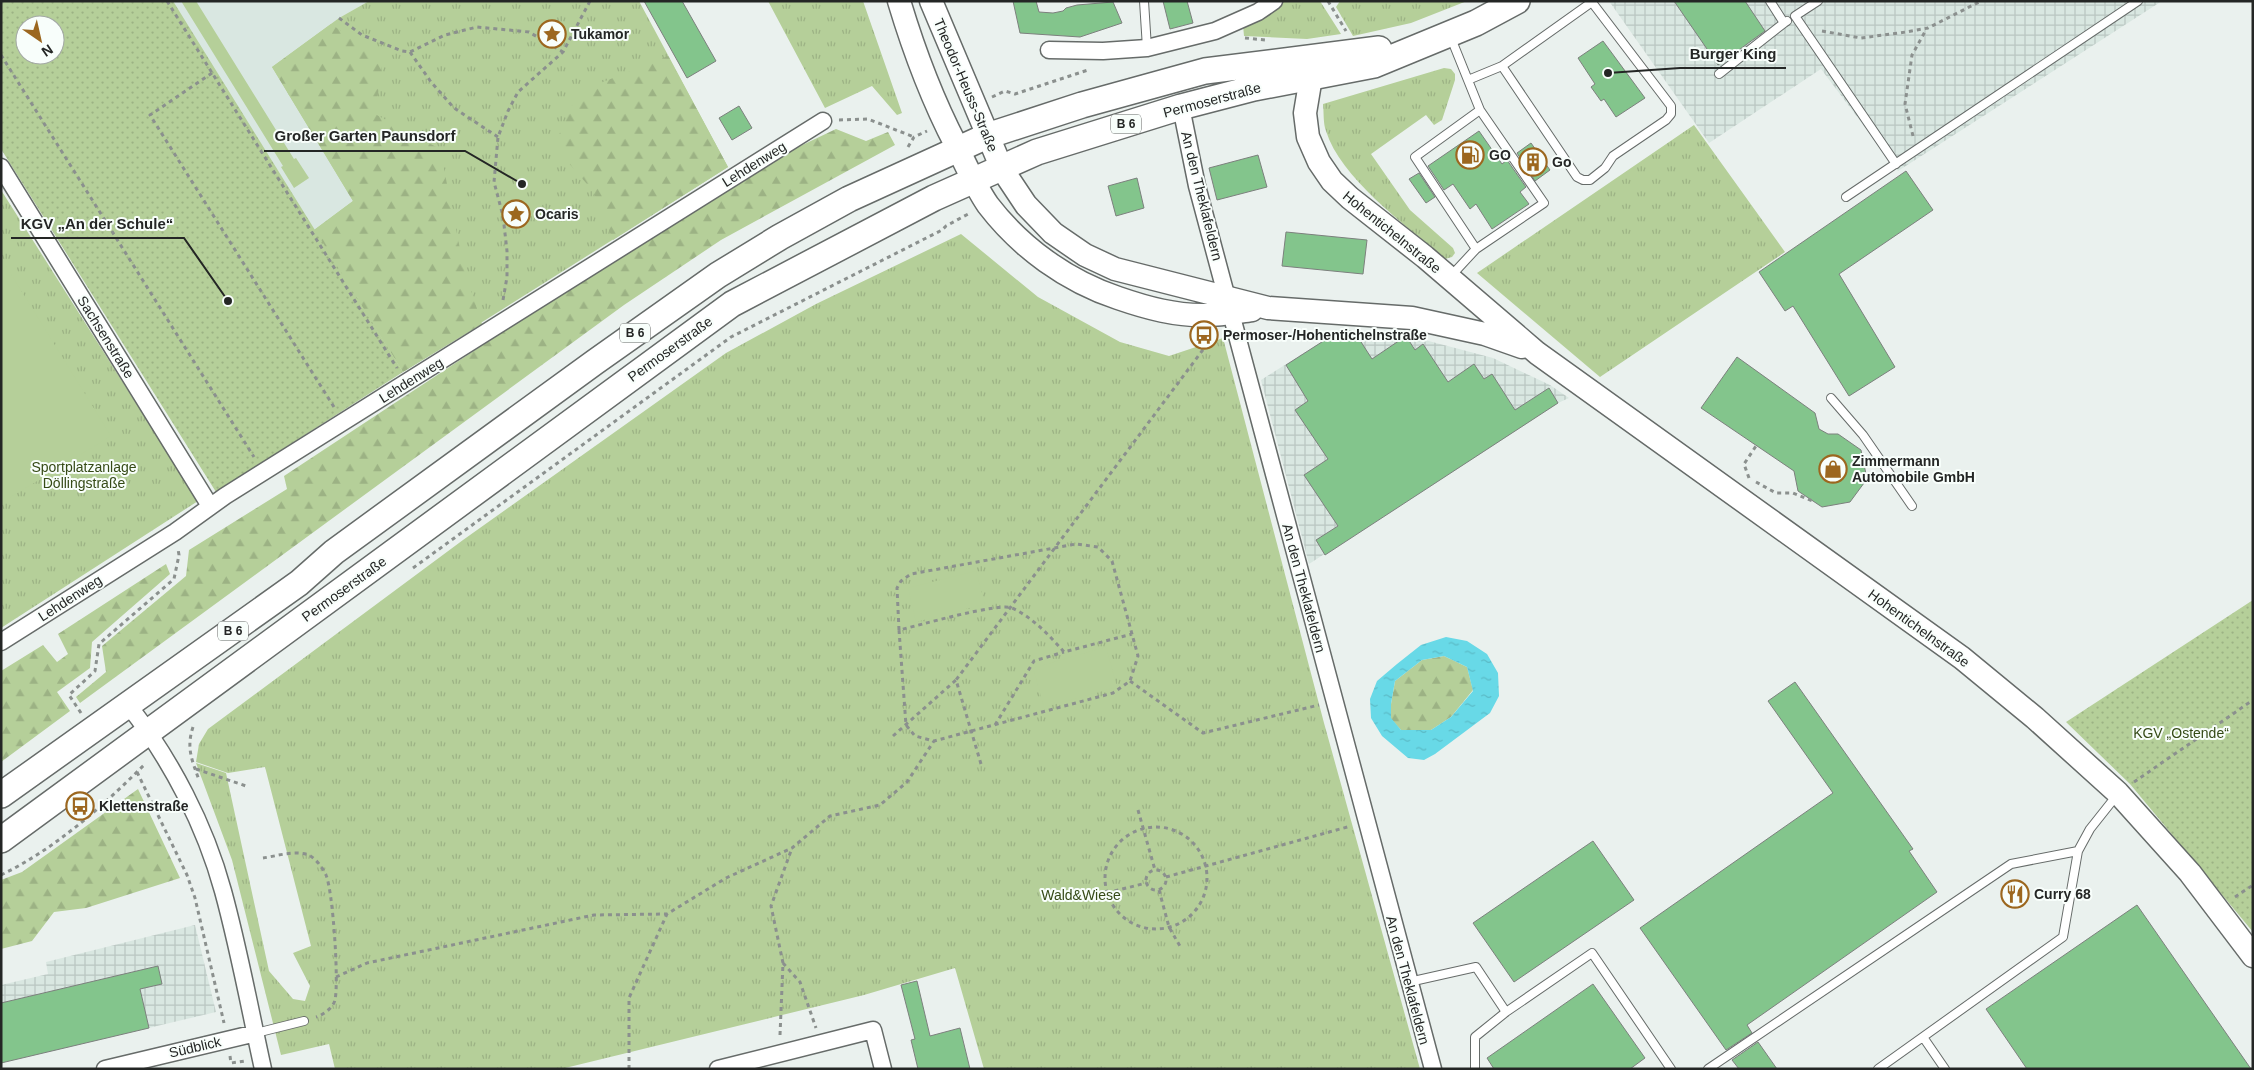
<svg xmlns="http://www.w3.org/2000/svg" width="2254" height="1070" font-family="Arial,sans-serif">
<defs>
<pattern id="industrial-grid" width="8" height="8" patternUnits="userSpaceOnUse" patternTransform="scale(1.25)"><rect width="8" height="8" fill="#d9e7e1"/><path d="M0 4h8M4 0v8" fill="none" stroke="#bac6c1"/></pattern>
<pattern id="grass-tufts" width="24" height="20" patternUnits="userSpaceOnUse" patternTransform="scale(1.25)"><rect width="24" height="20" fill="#b5cf99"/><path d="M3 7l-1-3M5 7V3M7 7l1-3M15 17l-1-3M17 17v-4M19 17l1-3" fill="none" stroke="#9cb284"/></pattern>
<pattern id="forest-firs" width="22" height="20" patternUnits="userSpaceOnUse" patternTransform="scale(1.25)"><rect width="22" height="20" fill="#b5cf99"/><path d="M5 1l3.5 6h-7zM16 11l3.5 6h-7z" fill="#9cb284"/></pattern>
<pattern id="garden-dots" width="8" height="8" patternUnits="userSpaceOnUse" patternTransform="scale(1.25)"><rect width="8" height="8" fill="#b5cf99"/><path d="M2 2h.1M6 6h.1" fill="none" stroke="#9cb284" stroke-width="1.8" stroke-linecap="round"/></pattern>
<pattern id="water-ripples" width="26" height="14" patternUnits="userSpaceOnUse" patternTransform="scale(1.25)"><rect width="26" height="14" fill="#68d9e7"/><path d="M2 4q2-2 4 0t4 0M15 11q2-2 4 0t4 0" fill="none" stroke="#5abac6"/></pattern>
</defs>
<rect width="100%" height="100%" fill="#eaf1ee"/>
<path fill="#d9e7e1" d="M 172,1 L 369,1 L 339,18 L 272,67 L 353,201 L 314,230 Z"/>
<path fill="url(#industrial-grid)" d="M 1609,1 L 2162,1 L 1898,171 L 1821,69 L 1709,143 Z
M 1339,331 L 1406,335 L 1493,358 L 1550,385 L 1569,398 L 1558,403 L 1309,564 L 1261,380 Z
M 195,925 L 216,1012 L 1,1063 L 1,985 L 48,974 L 46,962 Z"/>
<path fill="url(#grass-tufts)" d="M 369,1 L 639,1 L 728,167 L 403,372 L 314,230 L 353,201 L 272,67 L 339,18 Z
M 768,1 L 863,1 L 902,113 L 897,115 L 872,86 L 825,108 Z
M 1283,1 L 1320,1 L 1341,34 L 1307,39 L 1244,36 L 1243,25 Z
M 1340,1 L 1467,1 L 1411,23 L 1353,36 L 1336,7 Z
M 1444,68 L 1451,69 L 1455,74 L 1455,80 L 1442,120 L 1434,125 L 1426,115 L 1371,154 L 1410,210 L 1453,248 L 1455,253 L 1452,257 L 1445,259 C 1407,226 1341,179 1326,131 C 1323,123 1324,113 1323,104 Z
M 1694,125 L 1785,252 L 1600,377 L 1477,273 Z
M 1,190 L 198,501 L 1,628 Z
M 961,234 L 1038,297 L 1120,342 L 1169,356 L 1223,338 L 1324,723 L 1420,1069 L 984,1069 L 955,968 L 864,995 L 561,1069 L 335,1069 L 329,1044 L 281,1055 L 232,860 L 196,763 L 226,773 L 269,971 L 293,999 L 305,1001 L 310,986 L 293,953 L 311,946 L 265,767 L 228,773 L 196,762 L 199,744 L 208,729 L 463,540 L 726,353 L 816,304 Z"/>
<path fill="url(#forest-firs)" d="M 331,24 L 383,59 L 375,114 L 440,149 L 464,269 L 482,324 L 403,372 L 314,230 L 353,201 L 272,67 Z
M 668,56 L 728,167 L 613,240 L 593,191 L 554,146 L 578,92 Z
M 836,129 L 866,141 L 888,132 L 895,145 L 721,240 L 624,305 L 80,703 L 76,697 L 106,672 L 102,646 L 186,576 L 189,550 L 287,489 L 284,476 L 504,331 L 794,149 Z
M 166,564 L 170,574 L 92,642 L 90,668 L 57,692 L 70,711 L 1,762 L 1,671 L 43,645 L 57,662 L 68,654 L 58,634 Z
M 1444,656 L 1467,667 L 1473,690 L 1451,717 L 1431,730 L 1401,730 L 1391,719 L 1391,704 L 1395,681 L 1422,660 Z
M 138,789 L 180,878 L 86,908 L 54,912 L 32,941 L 1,949 L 1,880 L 22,872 Z"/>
<path fill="url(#garden-dots)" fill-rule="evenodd" d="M 1,1 L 173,1 L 403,372 L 216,492 L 1,149 ZM 25,25 L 55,25 L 55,55 L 25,55 Z
M 2253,600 L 2253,932 L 2130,784 L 2066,722 Z"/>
<path fill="#b5cf99" d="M 181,1 L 196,1 L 294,159 L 296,158 L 309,178 L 294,188 L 281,167 L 283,166 Z
M 1,258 L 111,436 L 1,503 Z
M 976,571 L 985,604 L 916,622 L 908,588 Z
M 1106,647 L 1117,687 L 1044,707 L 1033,668 Z"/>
<path fill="url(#water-ripples)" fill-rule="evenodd" d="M 1446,637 L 1467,641 L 1487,654 L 1498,673 L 1499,696 L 1490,713 L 1435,754 L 1424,760 L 1408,758 L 1382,736 L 1371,718 L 1370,699 L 1377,681 L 1397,664 L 1421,645 ZM 1444,656 L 1467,667 L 1473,691 L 1451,717 L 1431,730 L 1401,730 L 1391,718 L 1391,704 L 1395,681 L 1422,660 Z"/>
<path fill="#83c58c" stroke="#7c807d" d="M 644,1 L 682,1 L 716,61 L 687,78 Z
M 1013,1 L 1036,1 L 1039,12 L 1053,13 L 1063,11 L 1066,8 L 1077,5 L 1113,2 L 1122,23 L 1080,37 L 1020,33 Z
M 1163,1 L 1187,1 L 1193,23 L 1170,29 Z
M 1674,1 L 1745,1 L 1765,31 L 1718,65 Z
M 1603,41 L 1645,98 L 1616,117 L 1604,99 L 1601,101 L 1591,87 L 1595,84 L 1578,58 Z
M 739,106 L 752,128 L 732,140 L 719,118 Z
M 1479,131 L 1502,164 L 1507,160 L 1526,187 L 1520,192 L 1529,204 L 1492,229 L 1476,204 L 1470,209 L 1453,184 L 1444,190 L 1428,166 Z
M 1531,143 L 1550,170 L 1535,181 L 1517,153 Z
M 1258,155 L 1267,187 L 1217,200 L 1209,168 Z
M 1906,171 L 1933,210 L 1839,274 L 1895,367 L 1849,396 L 1793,306 L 1785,311 L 1759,272 Z
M 1419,173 L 1435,197 L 1426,203 L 1409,179 Z
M 1137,178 L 1144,208 L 1116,216 L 1108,186 Z
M 1286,232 L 1367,240 L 1363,274 L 1282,266 Z
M 1339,331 L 1354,331 L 1372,359 L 1406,336 L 1415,350 L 1423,344 L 1448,382 L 1474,364 L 1484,379 L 1492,374 L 1515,410 L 1549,388 L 1558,403 L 1325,555 L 1316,540 L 1338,526 L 1304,475 L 1328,459 L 1295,410 L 1308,401 L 1286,365 Z
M 1737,357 L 1815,413 L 1819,429 L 1828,434 L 1838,434 L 1861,450 L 1867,479 L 1850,502 L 1822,507 L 1798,491 L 1794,471 L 1701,408 Z
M 1795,682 L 1913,849 L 1909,851 L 1937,892 L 1747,1025 L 1752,1033 L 1726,1050 L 1640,928 L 1833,793 L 1768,701 Z
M 1593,841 L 1634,900 L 1514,982 L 1473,923 Z
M 2137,905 L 2251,1069 L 2027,1069 L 1986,1009 Z
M 158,966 L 162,984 L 140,989 L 149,1028 L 1,1063 L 1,1003 Z
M 917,981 L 930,1036 L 960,1028 L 970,1069 L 918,1069 L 911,1040 L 915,1039 L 901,985 Z
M 1593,984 L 1645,1058 L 1630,1069 L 1494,1069 L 1487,1058 Z
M 1758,1042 L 1777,1069 L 1739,1069 L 1732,1060 Z"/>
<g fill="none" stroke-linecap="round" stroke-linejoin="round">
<g stroke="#666b69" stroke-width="10">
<path id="lane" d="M 1144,1 L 1147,48
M 1770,1 L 1784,23 L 1787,21
M 1818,1 L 1795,16 L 1896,164
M 1502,66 L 1577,177 L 1583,180 L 1590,180 L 1605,168 L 1613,156 L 1666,120 L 1671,114 L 1671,106 L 1591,1
M 1719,74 L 1784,23
M 1468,80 L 1502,66 L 1592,2
M 1846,197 L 2138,1
M 1476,249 L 1415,157 L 1480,110
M 1450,277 L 1476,249 L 1544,203 L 1480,110 L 1451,38
M 1831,398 L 1863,435 L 1912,506
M 1409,982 L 1476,967 L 1506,1012
M 256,1033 L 304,1021
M 1923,1037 L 1945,1069
M 1475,1069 L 1475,1037 L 1506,1012 L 1592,953 L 1671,1069
M 1708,1069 L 2011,864 L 2078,851
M 1878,1069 L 2063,937 L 2078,851 L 2090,829 L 2117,795"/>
</g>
<g stroke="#666b69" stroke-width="19">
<path id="street" d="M 1049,50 L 1103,51 L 1147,48 L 1215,31 L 1258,12 L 1274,1
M 1181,107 L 1197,186 L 1433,1069
M 1,167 L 210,506
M 1,642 L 175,532 L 225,496 L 823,121
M 129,706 C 171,760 205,825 223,891 C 239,949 250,1010 263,1069
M 105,1069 L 256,1033
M 718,1069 L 873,1030 L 883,1069"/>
</g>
<g stroke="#666b69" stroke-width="25">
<path id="secondary" d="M 899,1 C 914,51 932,99 956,145 C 966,165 975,186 988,205 C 1021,248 1067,281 1118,298 C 1147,308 1176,316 1207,315 C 1222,315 1237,312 1252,310
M 931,1 L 1002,169 L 1026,205 L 1053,233 L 1085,255 L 1115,269 L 1268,308 L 1412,318 L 1485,334 L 1522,347
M 1311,77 L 1305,113 L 1308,137 L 1319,162 L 1332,181 L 1350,198 L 1425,257 L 1537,353 L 1962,658 L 2035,718 L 2118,793 L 2190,873 L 2253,956"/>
</g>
<g stroke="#666b69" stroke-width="28">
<path id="primary" d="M 1,795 L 299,583 L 334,552 L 595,362 L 718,275 L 780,237 L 849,199 L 987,136 L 1082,105 L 1205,71 L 1379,49
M 1,840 L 732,304 L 934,198 L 1037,152 L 1181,107 L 1254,88 L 1374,65 L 1476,23 L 1517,1"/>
</g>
<path stroke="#8b908e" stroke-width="3" stroke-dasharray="4 4" stroke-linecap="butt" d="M 167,1 L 397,368
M 1328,1 L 1346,31
M 339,18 L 362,35 L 402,51 L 410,52 L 445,35 L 477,27 L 529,32 L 563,52
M 1822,31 L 1861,38 L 1906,32 L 1928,28 L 1981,1
M 1245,38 L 1266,40
M 410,52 L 431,82 L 454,108 L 498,137
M 1,55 L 254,457
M 212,73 L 150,115 L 334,407
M 992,97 L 1005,91 L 1015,94 L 1088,70
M 839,120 L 868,119 L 914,137
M 1913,136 L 1905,104 L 1912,55 L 1927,28
M 908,147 L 914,137 L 927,131
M 503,300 L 507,277 L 507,251 L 503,216 L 494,182 L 498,137 L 508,111 L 518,92 L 563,52 L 590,1
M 1749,478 L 1744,464 L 1756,446
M 1756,482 L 1776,493 L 1793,493 L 1815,502
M 413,568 L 731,337 L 942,230 L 946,226 L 970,213
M 899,630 L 897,588 L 901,581 L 911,574 L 1076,544 L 1098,547 L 1112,561 L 1138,656 L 1130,681 L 1113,693 L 934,741 L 915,736 L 906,725 L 899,630 C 917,626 999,602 1012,608 C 1032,617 1050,636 1064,652 L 1132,634
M 1130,681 L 1203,733 L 1319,705
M 81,713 L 69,695 L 95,671 L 99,644 L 174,579 L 179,555 L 178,549
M 995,725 L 1034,661 L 1064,652
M 193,727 C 186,748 192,760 199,780
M 893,736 L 956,680
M 981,764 L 956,680 L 1214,335
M 196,769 L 246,786
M 137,772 L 187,875 L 195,898 L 224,1023
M 2134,782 L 2253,700
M 1138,810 L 1155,870
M1105 878a51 51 0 1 1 102 0a51 51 0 1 1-102 0Z
M 263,858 C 277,856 295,850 309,855 C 316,859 323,868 326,875 C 333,891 339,982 335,1000 C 333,1008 323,1015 316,1017
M1146 880a10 10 0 1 1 20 0a10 10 0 1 1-20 0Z
M 1,875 C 55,849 103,806 145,764
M 1166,877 L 1351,826
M 1159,890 L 1169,927 L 1181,948
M 1099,895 L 1146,883
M 2235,897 L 2253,885
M 783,963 L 800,982 L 816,1028
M 336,977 L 367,963 L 594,915 L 667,914 L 726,878 L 792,848 L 830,816 L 880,805 L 907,782 L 934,741
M 780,1035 L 783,963 L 771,906 L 792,848
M 230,1056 L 231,1063 L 245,1061
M 629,1069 L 629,998 L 667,914"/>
<use href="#lane" stroke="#fff" stroke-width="8"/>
<use href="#street" stroke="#fff" stroke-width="16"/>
<use href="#secondary" stroke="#fff" stroke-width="22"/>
<use href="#primary" stroke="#fff" stroke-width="25"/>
</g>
<defs>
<g id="sight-ring" transform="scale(1.4375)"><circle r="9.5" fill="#f8fefb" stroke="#9c671f" stroke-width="1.5"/><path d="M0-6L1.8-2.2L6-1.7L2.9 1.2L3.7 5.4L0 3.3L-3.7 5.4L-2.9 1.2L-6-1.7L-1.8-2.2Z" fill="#9c671f"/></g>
<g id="fuel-ring" transform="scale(1.4375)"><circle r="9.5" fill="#f8fefb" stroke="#9c671f" stroke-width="1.5"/><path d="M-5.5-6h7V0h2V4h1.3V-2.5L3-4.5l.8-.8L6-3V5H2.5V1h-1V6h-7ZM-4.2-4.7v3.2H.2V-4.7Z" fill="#9c671f"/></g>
<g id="building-ring" transform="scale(1.4375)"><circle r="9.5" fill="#f8fefb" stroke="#9c671f" stroke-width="1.5"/><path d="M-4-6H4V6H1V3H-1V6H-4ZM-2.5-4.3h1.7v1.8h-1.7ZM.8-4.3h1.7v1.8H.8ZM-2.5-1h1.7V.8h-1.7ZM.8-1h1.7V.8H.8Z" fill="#9c671f"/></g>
<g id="bus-ring" transform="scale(1.4375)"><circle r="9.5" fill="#f8fefb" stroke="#9c671f" stroke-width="1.5"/><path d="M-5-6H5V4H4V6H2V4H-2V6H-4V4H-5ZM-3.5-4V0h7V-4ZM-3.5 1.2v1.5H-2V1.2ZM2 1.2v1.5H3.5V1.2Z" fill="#9c671f"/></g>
<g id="shop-ring" transform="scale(1.4375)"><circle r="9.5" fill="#f8fefb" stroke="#9c671f" stroke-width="1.5"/><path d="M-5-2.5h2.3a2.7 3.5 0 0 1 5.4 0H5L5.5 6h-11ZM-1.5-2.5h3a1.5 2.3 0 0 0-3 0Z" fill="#9c671f"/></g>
<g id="restaurant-ring" transform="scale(1.4375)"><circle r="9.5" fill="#f8fefb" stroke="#9c671f" stroke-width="1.5"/><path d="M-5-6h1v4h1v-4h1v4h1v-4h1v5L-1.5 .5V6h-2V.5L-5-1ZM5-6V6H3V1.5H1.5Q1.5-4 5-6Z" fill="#9c671f"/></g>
</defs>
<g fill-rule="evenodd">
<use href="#sight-ring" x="552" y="34"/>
<use href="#fuel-ring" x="1470" y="155"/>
<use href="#building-ring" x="1533" y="162"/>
<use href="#sight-ring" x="516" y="214"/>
<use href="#bus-ring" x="1204" y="335"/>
<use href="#shop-ring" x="1833" y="469"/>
<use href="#bus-ring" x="80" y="806"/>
<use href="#restaurant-ring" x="2015" y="894"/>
</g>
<g text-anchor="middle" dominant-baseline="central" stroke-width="4" stroke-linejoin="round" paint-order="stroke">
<g fill="#f8fefb" stroke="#646765" stroke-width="1">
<rect x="1111" y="114.5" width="30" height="19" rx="4"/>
<rect x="620" y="323.5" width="30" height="19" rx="4"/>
<rect x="218" y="621.5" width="30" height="19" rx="4"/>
</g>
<g font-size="12" font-weight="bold" fill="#242625">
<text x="1126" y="124">B 6</text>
<text x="635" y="333">B 6</text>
<text x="233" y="631">B 6</text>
</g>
<g font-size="14" font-weight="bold" fill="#242625" stroke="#f8fefb" text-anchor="start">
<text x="571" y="34">Tukamor</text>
<text x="1489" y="155">GO</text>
<text x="1552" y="162">Go</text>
<text x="535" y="214">Ocaris</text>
<text x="1223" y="335">Permoser-/Hohentichelnstraße</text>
<text x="1852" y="461">Zimmermann<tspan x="1852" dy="16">Automobile GmbH</tspan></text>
<text x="99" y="806">Klettenstraße</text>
<text x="2034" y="894">Curry 68</text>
</g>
<g font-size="14" fill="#242625" stroke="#f8fefb">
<text transform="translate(966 85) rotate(67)">Theodor-Heuss-Straße</text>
<text transform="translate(1212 100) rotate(-15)">Permoserstraße</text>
<text transform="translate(754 164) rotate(-32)">Lehdenweg</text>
<text transform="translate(1202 196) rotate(76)">An den Theklafeldern</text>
<text transform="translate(1392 232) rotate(39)">Hohentichelnstraße</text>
<text transform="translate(106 337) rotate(58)">Sachsenstraße</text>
<text transform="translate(670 349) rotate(-36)">Permoserstraße</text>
<text transform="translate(411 380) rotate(-32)">Lehdenweg</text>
<text transform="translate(1304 588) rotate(75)">An den Theklafeldern</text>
<text transform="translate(344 589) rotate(-36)">Permoserstraße</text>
<text transform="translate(70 598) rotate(-33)">Lehdenweg</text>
<text transform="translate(1919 628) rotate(36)">Hohentichelnstraße</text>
<text transform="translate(1408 980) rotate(75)">An den Theklafeldern</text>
<text transform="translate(195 1047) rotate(-13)">Südblick</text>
</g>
<g font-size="14" fill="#354a16" stroke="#f8fefb">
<text x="84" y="467">Sportplatzanlage<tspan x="84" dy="16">Döllingstraße</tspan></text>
<text x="2181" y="733">KGV „Ostende“</text>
<text x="1081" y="895">Wald&amp;Wiese</text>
</g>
</g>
<path fill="none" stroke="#242625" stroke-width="2" d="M1608 73L1680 68H1786M522 184L465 151H264M228 301L184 238H11"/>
<g fill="#242625" stroke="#f8fefb" stroke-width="2">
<circle cx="1608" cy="73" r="5"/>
<circle cx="522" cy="184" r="5"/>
<circle cx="228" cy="301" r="5"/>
</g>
<g font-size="15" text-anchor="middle" font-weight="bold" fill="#242625" stroke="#f8fefb" stroke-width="4" stroke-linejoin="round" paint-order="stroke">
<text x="1733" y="59">Burger King</text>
<text x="365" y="141">Großer Garten Paunsdorf</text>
<text x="97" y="229">KGV „An der Schule“</text>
</g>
<rect width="2254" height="1070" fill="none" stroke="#242625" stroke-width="5"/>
<g transform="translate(40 40) rotate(146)"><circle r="24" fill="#f8fefb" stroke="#a3a8a5"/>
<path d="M0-4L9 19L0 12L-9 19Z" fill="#9c671f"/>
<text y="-8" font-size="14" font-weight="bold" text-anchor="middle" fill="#242625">N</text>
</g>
</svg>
